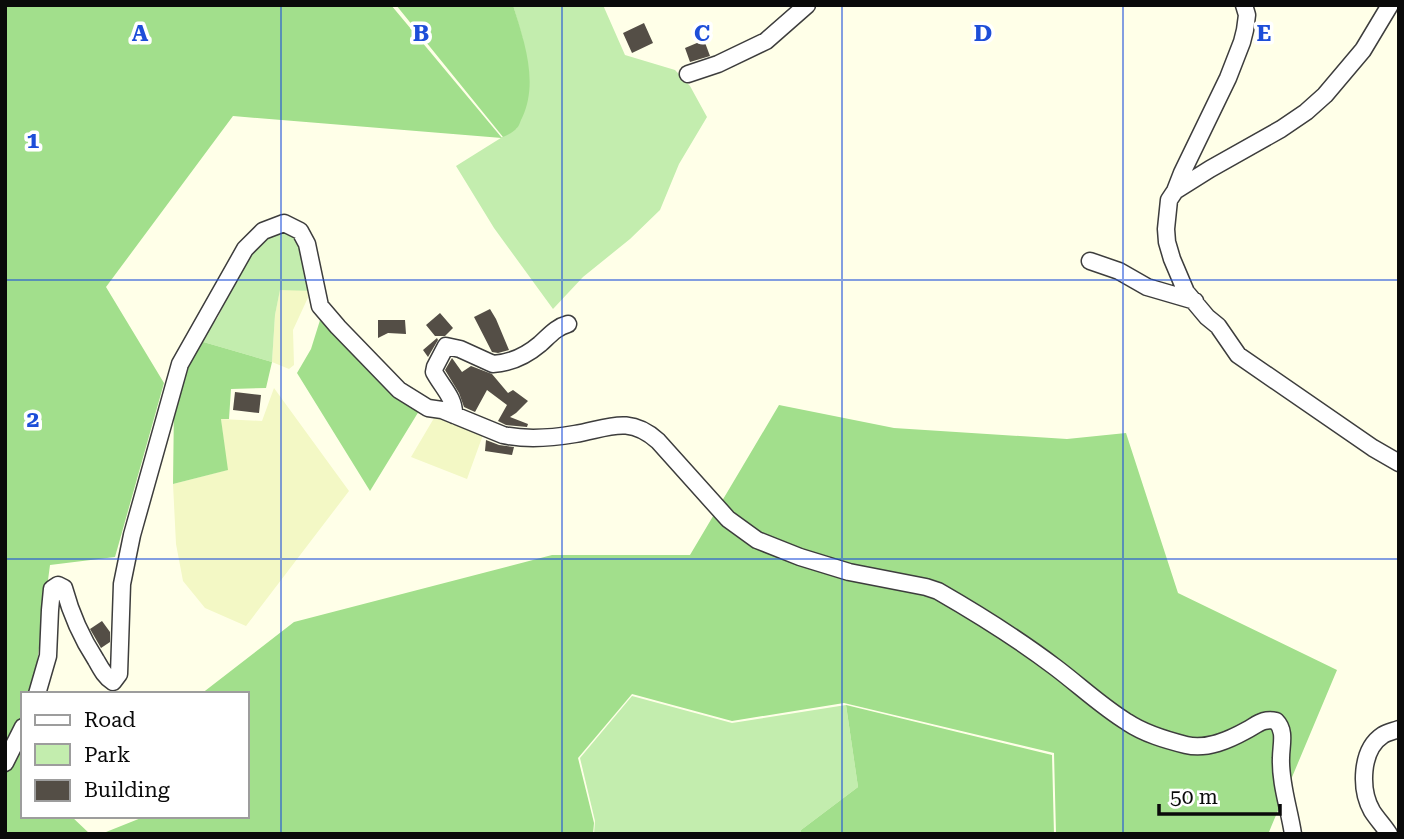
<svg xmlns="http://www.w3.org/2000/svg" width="1404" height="839" font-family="'Roboto Serif',serif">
<rect width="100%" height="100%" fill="#ffffe8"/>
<path fill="#f3f8c5" d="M 280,289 L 311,291 L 293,330 L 294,365 L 289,369 L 272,362 L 275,315 Z
M 274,388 L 349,491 L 246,626 L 205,608 L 183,581 L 176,544 L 173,484 L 227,470 L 221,419 L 262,421 Z
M 437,413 L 484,432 L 467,479 L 411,457 Z"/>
<path fill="#c3edae" d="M 513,5 L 603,5 L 625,55 L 675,70 L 690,86 L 707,117 L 679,164 L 660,210 L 630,239 L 583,277 L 553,309 L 494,228 L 456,166 L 517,128 L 523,40 Z
M 286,230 C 306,242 306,270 311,291 L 280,290 L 275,315 L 272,362 L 200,341 L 218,317 L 251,249 L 265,238 Z
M 632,696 L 732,723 L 846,705 L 858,787 L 801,830 L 800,834 L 594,834 L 595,821 L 580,758 Z"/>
<path fill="#a2df8c" d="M 5,5 L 391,5 L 502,138 L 233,116 L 106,287 L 164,383 L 115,557 L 50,565 L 35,678 L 40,694 L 23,694 L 23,816 L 71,816 L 90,834 L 5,834 Z
M 396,5 L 513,5 C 524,41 539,82 522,118 C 520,121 520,125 517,128 C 514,132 507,135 503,137 Z
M 321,317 L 419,411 L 370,491 L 297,373 L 311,349 Z
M 200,341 L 272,362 L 266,388 L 231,389 L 229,419 L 221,419 L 228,470 L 173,484 L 174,405 L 184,370 Z
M 779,405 L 894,428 L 1067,439 L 1126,433 L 1178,593 L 1337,670 L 1269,832 L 1249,834 L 1056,834 L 1054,753 L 844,703 L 732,721 L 632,694 L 578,758 L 594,823 L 593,834 L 101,834 L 146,816 L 247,816 L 247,694 L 201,694 L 294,622 L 552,555 L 690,555 Z
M 846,705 L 1052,755 L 1054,834 L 800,834 L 801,830 L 858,787 Z"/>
<path fill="#544e46" d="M 644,23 L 653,43 L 632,53 L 623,33 Z
M 704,40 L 710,56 L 690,62 L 685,48 Z
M 490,309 L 496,319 L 509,350 L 498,353 L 492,352 L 474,317 Z
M 440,313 L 453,328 L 445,336 L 435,336 L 426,325 Z
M 378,320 L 405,320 L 406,334 L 388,333 L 378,338 Z
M 437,338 L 438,340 L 428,357 L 423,350 Z
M 452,358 L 462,372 L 471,366 L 492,374 L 508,393 L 513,390 L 528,401 L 516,413 L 510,417 L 528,424 L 527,427 L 506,425 L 498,421 L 507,405 L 487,390 L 475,412 L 464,407 L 459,393 L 445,370 Z
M 235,392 L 261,395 L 259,413 L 233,410 Z
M 486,440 L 499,445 L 514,447 L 512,455 L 485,451 Z
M 102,621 L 110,632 L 110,642 L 101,648 L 90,629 Z"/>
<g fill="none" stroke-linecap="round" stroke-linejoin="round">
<g stroke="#3d3d3d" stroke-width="19">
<path id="minor" d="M 1244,5 L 1247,15 L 1245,30 L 1242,42 L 1228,78 L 1182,173 L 1175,191 L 1169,200 L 1166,229 L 1167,242 L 1172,259 L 1186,292 L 1207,317 L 1218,326 L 1238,355 L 1373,448 L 1399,463
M 688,74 L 718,64 L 766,41 L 807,5
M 1175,191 L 1210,169 L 1281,129 L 1306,112 L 1325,95 L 1363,50 L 1390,5
M 1090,261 L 1119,271 L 1147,287 L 1195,301
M 454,415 C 455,398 442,387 434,372 L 435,367 L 446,346 L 460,349 L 493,364 C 510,363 527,355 540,344 C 549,336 556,327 568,324
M 37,694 L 48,656 L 50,610 L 52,589 L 58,585 L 64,588 C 71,614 81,637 96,660 C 101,669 105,677 113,682 L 119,674 L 122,584 L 132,535 L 180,364 L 245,249 L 263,231 L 284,223 L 300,231 L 307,244 L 320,306 L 338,327 L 399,390 L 428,408 L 442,410 L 503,435 C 526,440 552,438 575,434 C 609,428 629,415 658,441 L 728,519 L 757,540 L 800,557 L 849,572 L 926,587 L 938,591 C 978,614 1018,639 1055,667 C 1079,685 1101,706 1127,722 C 1145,734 1166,740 1186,745 C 1207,750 1229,740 1247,730 C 1258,724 1264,718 1276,721 C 1286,731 1281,745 1281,758 C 1280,783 1289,808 1293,834
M 5,763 L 23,727
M 1389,834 C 1384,826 1377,819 1372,811 C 1360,790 1360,750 1383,735 C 1388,732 1394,731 1399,729"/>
</g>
<use href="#minor" stroke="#fff" stroke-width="16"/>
</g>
<path fill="none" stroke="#1d4ed8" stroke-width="2" stroke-opacity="0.55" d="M 281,5 L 281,834M 562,5 L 562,834M 842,5 L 842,834M 1123,5 L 1123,834M 5,280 L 1399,280M 5,559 L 1399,559"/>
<g font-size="23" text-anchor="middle" font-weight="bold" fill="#1d4ed8" stroke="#fff" stroke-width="7" stroke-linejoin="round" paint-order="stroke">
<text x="140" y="41">A</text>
<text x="421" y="41">B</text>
<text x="702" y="41">C</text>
<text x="983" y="41">D</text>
<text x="1264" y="41">E</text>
<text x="33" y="148">1</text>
<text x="33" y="427">2</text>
</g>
<rect width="1404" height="839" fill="none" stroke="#0a0a0a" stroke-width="14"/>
<rect x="21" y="692" width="228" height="126" fill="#ffffff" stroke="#9d9d9d" stroke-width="2"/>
<rect x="35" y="715" width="35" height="10" fill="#ffffff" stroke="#9d9d9d" stroke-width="2"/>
<text x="84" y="727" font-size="21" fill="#0a0a0a">Road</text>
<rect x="35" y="744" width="35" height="21" fill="#c3edae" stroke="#9d9d9d" stroke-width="2"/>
<text x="84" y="762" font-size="21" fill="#0a0a0a">Park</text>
<rect x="35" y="780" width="35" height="21" fill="#544e46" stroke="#9d9d9d" stroke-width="2"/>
<text x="84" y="797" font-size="21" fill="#0a0a0a">Building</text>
<path d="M1159 804v10h121v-10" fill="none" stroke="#0a0a0a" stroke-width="3.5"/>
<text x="1170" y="804" font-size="21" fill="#0a0a0a" stroke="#ffffff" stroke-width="5" paint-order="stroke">50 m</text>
</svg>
